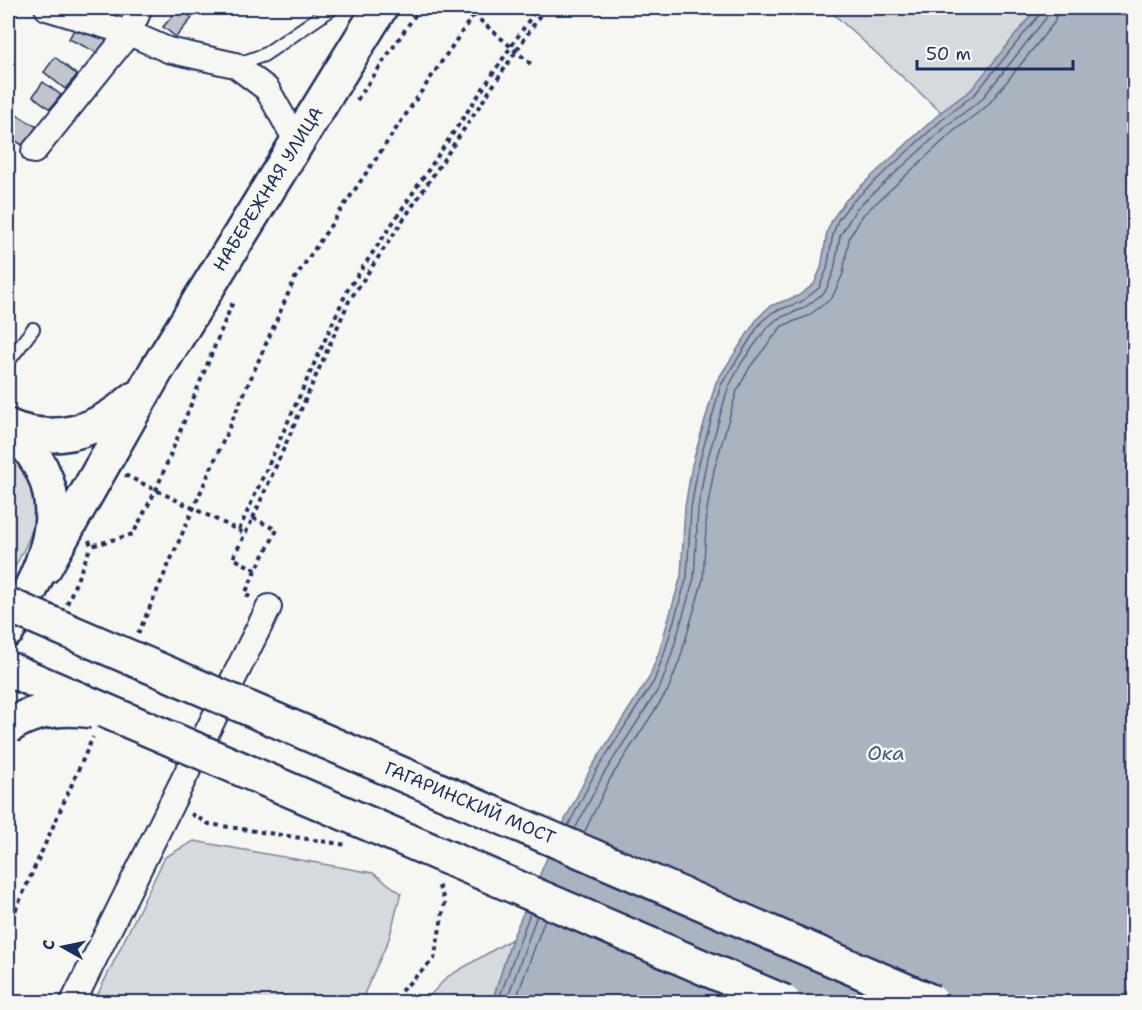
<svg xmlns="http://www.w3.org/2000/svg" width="1142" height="1010" font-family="'Shantell Sans',sans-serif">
<rect width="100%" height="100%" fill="#f6f6f2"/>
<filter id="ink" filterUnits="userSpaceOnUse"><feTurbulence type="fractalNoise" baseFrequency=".0167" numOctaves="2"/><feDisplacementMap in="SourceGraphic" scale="12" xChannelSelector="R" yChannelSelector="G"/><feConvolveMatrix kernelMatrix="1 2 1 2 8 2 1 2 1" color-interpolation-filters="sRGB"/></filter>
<g filter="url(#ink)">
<path fill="#d6d9dd" stroke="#78849e" stroke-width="1.5" d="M 827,8 L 1037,8 L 987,73 L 971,90 L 941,112 Z
M 8,451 C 55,494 35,532 8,579 Z
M 194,841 L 373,873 L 401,893 L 389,939 L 364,994 L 374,1002 L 94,1002 L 165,857 Z
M 512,939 L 492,1002 L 424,1002 L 447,977 Z"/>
<path fill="#abb2c0" stroke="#717e99" stroke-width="1.5" d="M 1037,8 L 1134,8 L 1134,1002 L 492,1002 L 512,939 L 553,844 L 591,768 L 649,678 L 659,652 L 681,576 L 685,507 L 692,465 L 716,382 L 757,319 L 770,306 L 798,296 L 814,284 L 821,268 L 827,232 L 833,218 L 846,200 L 941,112 L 971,90 Z"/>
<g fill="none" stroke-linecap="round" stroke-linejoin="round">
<path stroke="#556385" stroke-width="1.5" d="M 568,826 L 596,771 L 654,681 L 664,654 L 687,577 L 691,508 L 698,467 L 721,385 L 761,322 L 773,312 L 801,302 L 819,288 L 827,269 L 833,234 L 838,220 L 850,204 L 945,117 L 975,94 L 1040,14 L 1042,8
M 575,829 L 603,775 L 661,685 L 671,656 L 694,578 L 698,509 L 705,468 L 728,388 L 742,362 L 767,328 L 777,319 L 804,308 L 825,292 L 834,271 L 840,236 L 856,209 L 950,123 L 981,100 L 1046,18 L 1049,8
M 584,833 L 610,779 L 668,690 L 680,659 L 703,579 L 707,510 L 714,470 L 737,391 L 750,367 L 782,326 L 808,316 L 832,298 L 843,274 L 849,238 L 863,215 L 955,130 L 987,106 L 1054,23 L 1058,8
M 498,1002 L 530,913
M 506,1002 L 537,915
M 515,1002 L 545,919"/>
</g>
<path fill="#c0c4cd" stroke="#1b2f5e" stroke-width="1.5" d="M 179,8 L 192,18 L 176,37 L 163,27 Z
M 77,24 L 110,40 L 102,55 L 69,39 Z
M 55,57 L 77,75 L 65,89 L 44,72 Z
M 43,82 L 61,95 L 50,109 L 33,96 Z
M 12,112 L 39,128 L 27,148 L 8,136 L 8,119 Z"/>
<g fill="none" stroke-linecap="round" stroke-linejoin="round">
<g stroke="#1b2f5e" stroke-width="16">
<path id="service" d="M 235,65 L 264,55 L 333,8
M 8,362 L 33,329"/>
</g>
<g stroke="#1b2f5e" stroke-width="28">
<path id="minor" d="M 47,8 L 129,33 L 168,50 L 235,65 L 267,89 L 297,142
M 34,151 L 129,33 L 140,8
M 73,1002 L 269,607"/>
</g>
<g stroke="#1b2f5e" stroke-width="38">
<path id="secondary" d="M 9,427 C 57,446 97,431 134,399
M 45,567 L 156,371 L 380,8"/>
</g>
<g stroke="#1b2f5e" stroke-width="38">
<path id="primary" d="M 8,426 C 81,492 50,559 8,630"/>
</g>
<path stroke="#1b2f5e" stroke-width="4" stroke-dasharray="4.5 4.5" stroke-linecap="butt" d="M 466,8 L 532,65
M 357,100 L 420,8
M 125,475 L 246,534
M 253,518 L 349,301 L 545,8
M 253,518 L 277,530 L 256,570 L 233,558 Z
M 239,530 L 347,291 L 537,8
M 89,540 L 91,546 L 133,534 L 156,490 L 234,299
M 250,597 L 245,594 L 256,570
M 67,604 L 91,546
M 138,634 L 295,278 L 478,8
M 191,814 L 209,824 L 347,845
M 8,927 L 93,737
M 401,991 L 434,959 L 445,902 L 437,882"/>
<use href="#service" stroke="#f6f6f2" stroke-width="12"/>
<use href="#minor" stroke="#f6f6f2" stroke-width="24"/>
<use href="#secondary" stroke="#f6f6f2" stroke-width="33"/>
<use href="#primary" stroke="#f6f6f2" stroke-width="33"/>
<g stroke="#1b2f5e" stroke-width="38" stroke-linecap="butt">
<path id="primary-bridge" d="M 8,605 L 932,1002
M 8,669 L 784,1002
M 8,727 C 33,709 63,707 93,711"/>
</g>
<use href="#primary-bridge" stroke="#f6f6f2" stroke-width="33"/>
</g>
</g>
<g text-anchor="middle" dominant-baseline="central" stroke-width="5" stroke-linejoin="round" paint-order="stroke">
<g font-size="18" fill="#1b2f5e" stroke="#f6f6f2">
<text transform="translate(268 189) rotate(-58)">НАБЕРЕЖНАЯ УЛИЦА</text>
<text transform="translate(470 803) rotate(23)">ГАГАРИНСКИЙ МОСТ</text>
</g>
<g font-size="20" font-style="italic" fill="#46567b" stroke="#f6f6f2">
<text x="886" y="753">Ока</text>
</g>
</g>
<rect width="1142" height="1010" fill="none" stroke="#f6f6f2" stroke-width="30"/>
<rect x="15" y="15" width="1112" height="980" fill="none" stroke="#1b2f5e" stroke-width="2" filter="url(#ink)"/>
<g transform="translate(63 947) rotate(279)" stroke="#f6f6f2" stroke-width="4.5" paint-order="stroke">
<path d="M0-4.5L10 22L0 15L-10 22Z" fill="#1b2f5e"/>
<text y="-9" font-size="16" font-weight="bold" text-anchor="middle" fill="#1b2f5e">С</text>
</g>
<path d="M917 60v9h156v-9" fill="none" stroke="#1b2f5e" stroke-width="3"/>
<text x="926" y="60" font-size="18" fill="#1b2f5e" stroke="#f6f6f2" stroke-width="4.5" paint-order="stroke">50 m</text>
</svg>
